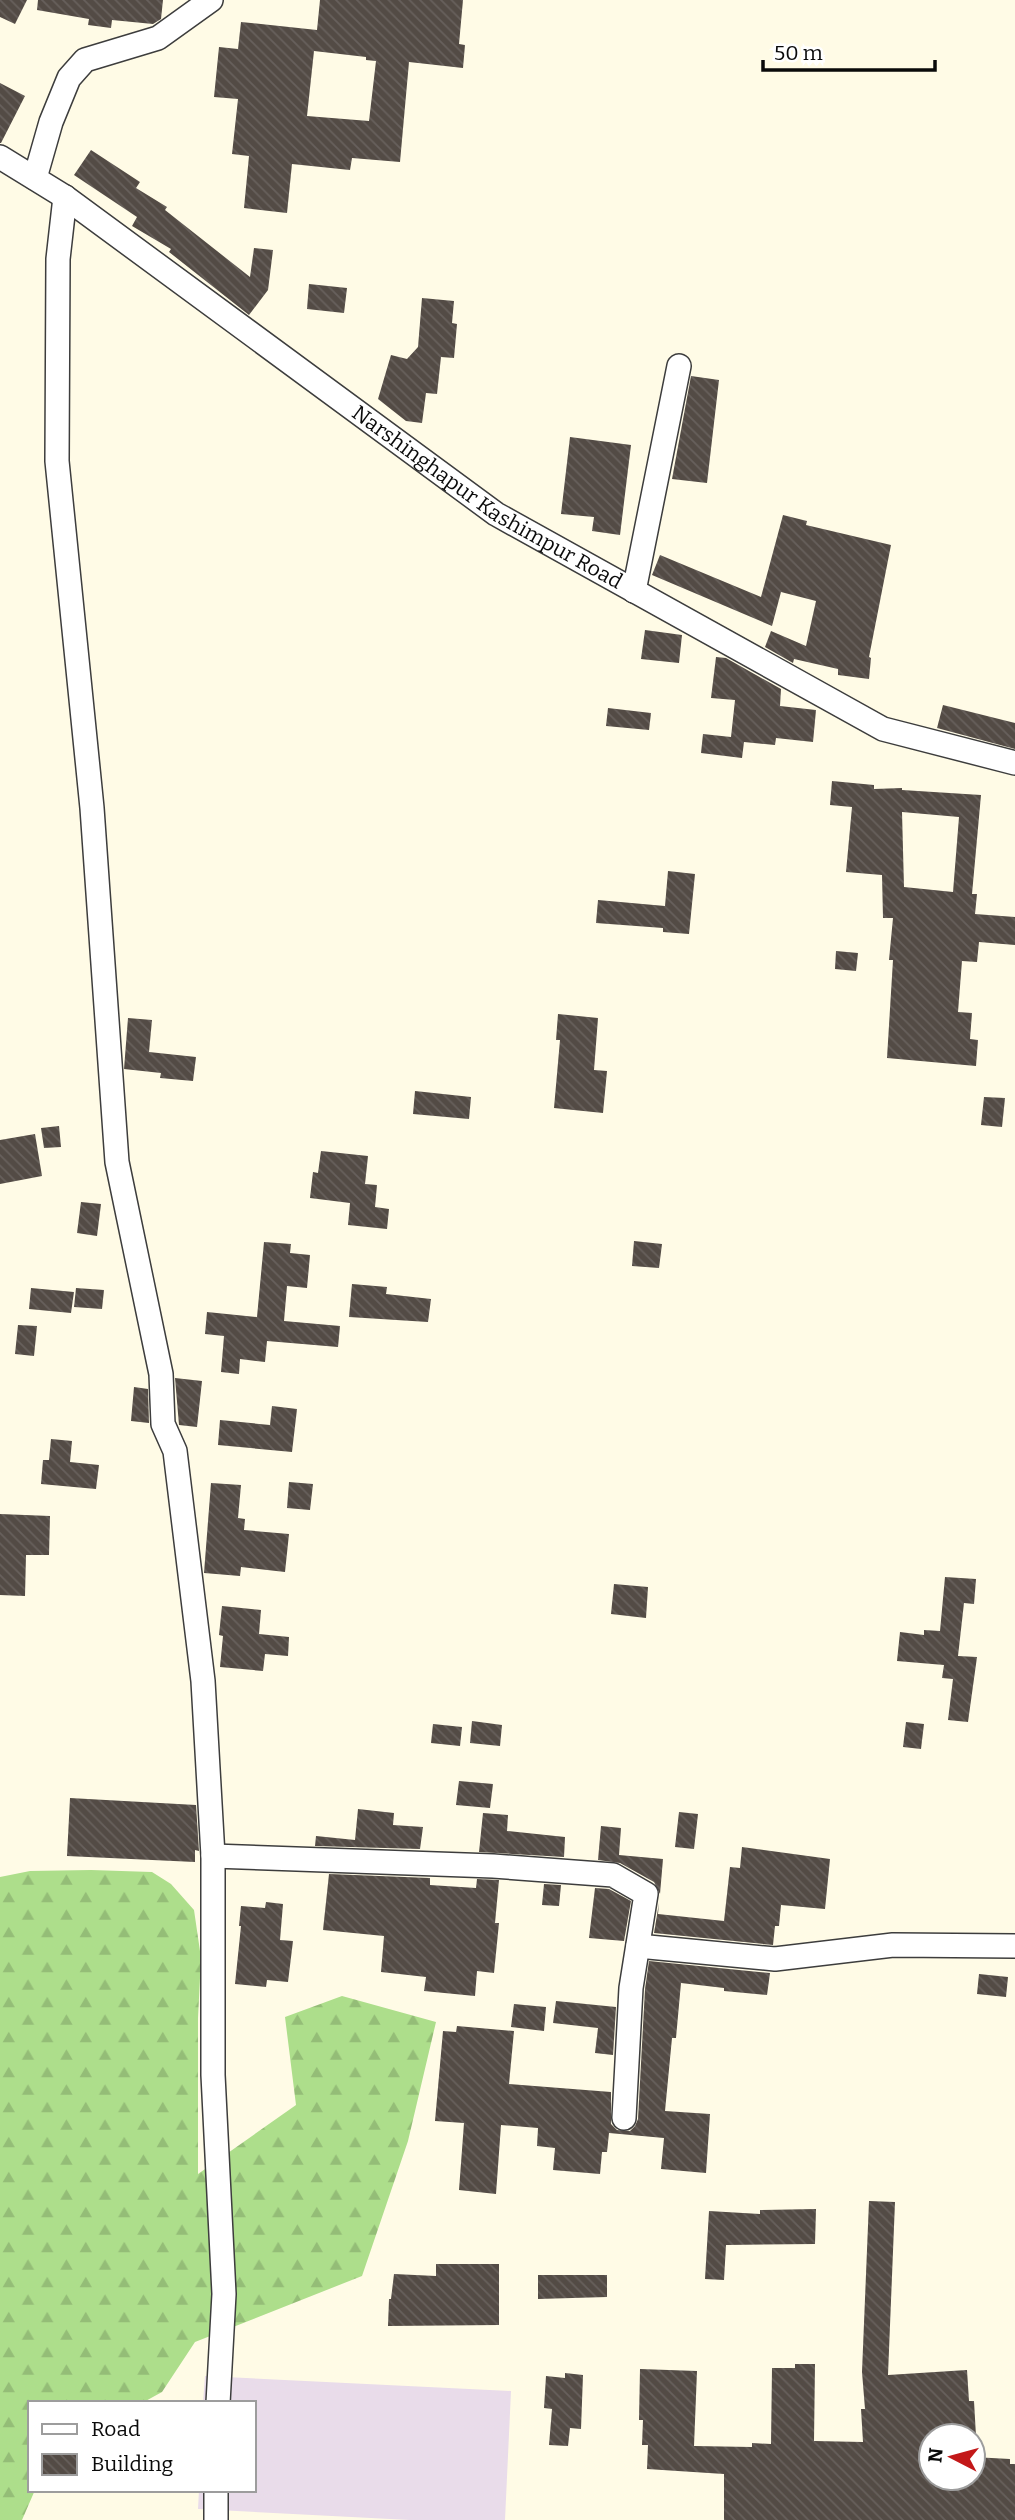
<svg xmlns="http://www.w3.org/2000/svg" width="1015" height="2520" font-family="Bitter,serif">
<defs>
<pattern id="forest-firs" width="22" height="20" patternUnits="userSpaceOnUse" patternTransform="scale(1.75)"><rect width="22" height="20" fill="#adde8b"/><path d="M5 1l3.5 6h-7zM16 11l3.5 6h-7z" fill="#94bd77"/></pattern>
<pattern id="building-back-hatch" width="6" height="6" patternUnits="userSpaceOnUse" patternTransform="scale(1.75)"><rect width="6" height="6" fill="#534b45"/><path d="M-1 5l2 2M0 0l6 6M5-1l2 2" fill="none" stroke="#67605c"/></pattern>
</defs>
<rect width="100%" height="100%" fill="#fffbe6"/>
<path fill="#e9dcea" d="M 205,2376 L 511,2391 L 505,2520 L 410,2520 L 198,2509 L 199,2490 L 254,2490 L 254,2403 L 203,2403 Z"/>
<path fill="url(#forest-firs)" d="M 91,1870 L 152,1872 L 171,1884 L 194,1910 L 201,1958 L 198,2018 L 198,2174 L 296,2105 L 285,2017 L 342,1996 L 436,2022 L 408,2141 L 362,2276 L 195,2342 L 162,2392 L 142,2403 L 30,2403 L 30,2490 L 35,2490 L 22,2520 L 0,2520 L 0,1877 L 30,1871 Z"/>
<path fill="url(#building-back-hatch)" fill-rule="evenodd" d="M 0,0 L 27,0 L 15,24 L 0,17 Z
M 38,0 L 163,0 L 161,19 L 153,24 L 112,20 L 111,28 L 88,25 L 89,19 L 37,10 Z
M 320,0 L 463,0 L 459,44 L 465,45 L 463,68 L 409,62 L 400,162 L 352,158 L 350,170 L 292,164 L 287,213 L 244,208 L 249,156 L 232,154 L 238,99 L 214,97 L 219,47 L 238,49 L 241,22 L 317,30 ZM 314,51 L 366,57 L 366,60 L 376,61 L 369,121 L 307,116 Z
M 0,83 L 25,96 L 1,143 L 0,143 Z
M 91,150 L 140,182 L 136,188 L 167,207 L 165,210 L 250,277 L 254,248 L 273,250 L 268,290 L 249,315 L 169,252 L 171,249 L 132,226 L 137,217 L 74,175 Z
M 309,284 L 347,288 L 344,313 L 307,309 Z
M 422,298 L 454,301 L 452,323 L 457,324 L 454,358 L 441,357 L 437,394 L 426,393 L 422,423 L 406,421 L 378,399 L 391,355 L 407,359 L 418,347 Z
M 691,376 L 719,380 L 707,483 L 672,479 Z
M 570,437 L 631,445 L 620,535 L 592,531 L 594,517 L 561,514 Z
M 783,515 L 807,521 L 806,525 L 891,545 L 869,657 L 871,658 L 869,679 L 838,675 L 838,669 L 794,659 L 793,663 L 765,647 L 771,631 L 806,646 L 816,601 L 781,592 L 772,626 L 652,575 L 660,555 L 761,597 Z
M 645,630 L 682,635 L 679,663 L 641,659 Z
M 716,657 L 726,658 L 781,689 L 780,706 L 816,710 L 813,742 L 776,738 L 775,745 L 744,742 L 742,758 L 701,753 L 703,734 L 731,737 L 735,700 L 711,698 Z
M 943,705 L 1015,723 L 1015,749 L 937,728 Z
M 608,708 L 651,713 L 649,730 L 606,726 Z
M 832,781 L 874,785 L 874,789 L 902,788 L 902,790 L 981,795 L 972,894 L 977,894 L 975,914 L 1015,917 L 1015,945 L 979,942 L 977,962 L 962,961 L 958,1012 L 972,1013 L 970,1039 L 978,1040 L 976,1066 L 887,1058 L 893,960 L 889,960 L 893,918 L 883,918 L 882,875 L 846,872 L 852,807 L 830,805 ZM 902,812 L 959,817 L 953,892 L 904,887 Z
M 668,871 L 695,874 L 689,934 L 663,932 L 663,928 L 596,923 L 598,900 L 665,906 Z
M 836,951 L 858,953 L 856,971 L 835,969 Z
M 558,1014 L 598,1018 L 594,1070 L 607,1071 L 603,1113 L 554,1108 L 560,1040 L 556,1040 Z
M 128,1018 L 152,1020 L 149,1052 L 196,1057 L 193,1081 L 160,1078 L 161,1073 L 124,1069 Z
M 415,1091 L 471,1097 L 469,1119 L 413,1114 Z
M 984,1097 L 1005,1098 L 1002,1127 L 981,1125 Z
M 59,1126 L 61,1147 L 44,1148 L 41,1128 Z
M 35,1134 L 42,1176 L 0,1184 L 0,1140 Z
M 321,1151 L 368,1156 L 365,1184 L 377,1185 L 375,1207 L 389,1209 L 387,1229 L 348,1225 L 350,1203 L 310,1198 L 313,1172 L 318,1173 Z
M 81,1202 L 101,1204 L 97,1236 L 77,1233 Z
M 634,1241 L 662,1244 L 659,1268 L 632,1266 Z
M 264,1242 L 291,1244 L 290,1253 L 310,1255 L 307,1288 L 287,1286 L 284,1321 L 340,1326 L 338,1347 L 267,1341 L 265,1362 L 240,1359 L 239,1374 L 221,1372 L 224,1336 L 205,1334 L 207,1312 L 257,1317 Z
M 352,1284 L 387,1287 L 386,1294 L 431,1299 L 428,1322 L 349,1317 Z
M 31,1288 L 74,1292 L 71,1313 L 29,1309 Z
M 76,1288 L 104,1290 L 102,1309 L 74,1307 Z
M 18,1325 L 37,1326 L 34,1356 L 15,1354 Z
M 175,1378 L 202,1381 L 197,1427 L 179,1425 Z
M 134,1387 L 148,1389 L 149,1423 L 131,1421 Z
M 272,1406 L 297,1409 L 292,1452 L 218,1445 L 220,1420 L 270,1425 Z
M 51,1439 L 72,1441 L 70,1462 L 99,1465 L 96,1489 L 41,1484 L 43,1460 L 49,1460 Z
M 289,1482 L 313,1484 L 310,1510 L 287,1508 Z
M 211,1483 L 241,1485 L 238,1518 L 245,1519 L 244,1530 L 289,1534 L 285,1572 L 241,1567 L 240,1576 L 204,1573 Z
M 0,1514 L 50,1516 L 49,1555 L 26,1555 L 25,1596 L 0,1595 Z
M 945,1577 L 976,1579 L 974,1604 L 964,1603 L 958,1656 L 977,1657 L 968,1722 L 948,1720 L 953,1679 L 942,1678 L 944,1665 L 897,1661 L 900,1632 L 924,1635 L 924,1630 L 940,1631 Z
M 614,1584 L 648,1587 L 646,1618 L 611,1614 Z
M 222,1606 L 261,1610 L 259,1634 L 289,1637 L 288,1656 L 265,1654 L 263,1671 L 220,1667 L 223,1636 L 219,1635 Z
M 472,1721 L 502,1725 L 500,1746 L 470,1743 Z
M 906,1722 L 924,1724 L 921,1749 L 903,1747 Z
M 433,1724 L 462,1727 L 460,1746 L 431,1743 Z
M 459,1781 L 493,1784 L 490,1808 L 456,1805 Z
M 70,1798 L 196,1805 L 199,1851 L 195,1850 L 195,1862 L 67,1856 Z
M 358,1809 L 394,1813 L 393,1825 L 423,1827 L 420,1849 L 315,1846 L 316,1836 L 355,1840 Z
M 679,1812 L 698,1814 L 694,1849 L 675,1847 Z
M 483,1813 L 508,1815 L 507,1831 L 565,1837 L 564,1857 L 479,1852 Z
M 601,1826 L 621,1828 L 619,1855 L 663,1859 L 660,1894 L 654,1882 L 620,1863 L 598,1860 Z
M 742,1847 L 830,1859 L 825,1909 L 781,1905 L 779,1926 L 775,1926 L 773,1945 L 654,1933 L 659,1903 L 658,1914 L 724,1921 L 730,1867 L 740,1868 Z
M 329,1874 L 430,1878 L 430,1885 L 476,1888 L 477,1879 L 499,1880 L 495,1923 L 499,1923 L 494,1973 L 477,1971 L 475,1996 L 424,1991 L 426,1977 L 381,1972 L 384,1936 L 323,1930 Z
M 544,1884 L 561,1885 L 559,1906 L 542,1905 Z
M 595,1888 L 609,1889 L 631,1901 L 624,1941 L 589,1938 Z
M 266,1902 L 283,1904 L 280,1940 L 293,1941 L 288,1982 L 267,1980 L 266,1987 L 235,1984 L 241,1926 L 239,1926 L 241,1906 L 265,1908 Z
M 649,1961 L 770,1973 L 767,1995 L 724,1991 L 724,1988 L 681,1983 L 676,2038 L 672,2038 L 665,2111 L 710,2114 L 706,2173 L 661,2169 L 664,2138 L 609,2133 L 607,2152 L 602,2152 L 600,2174 L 553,2170 L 555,2148 L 537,2146 L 538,2128 L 501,2125 L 496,2194 L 459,2190 L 464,2123 L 435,2121 L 443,2031 L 456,2032 L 457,2026 L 514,2031 L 509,2084 L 611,2092 L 611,2124 L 617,2130 L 630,2131 L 635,2126 L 638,2119 L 645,1989 Z
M 979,1974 L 1008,1977 L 1006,1997 L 977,1994 Z
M 556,2001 L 616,2007 L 613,2055 L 595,2053 L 598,2028 L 553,2023 Z
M 514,2004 L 546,2007 L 544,2031 L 511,2027 Z
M 869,2201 L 895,2202 L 888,2375 L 967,2370 L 969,2401 L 974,2401 L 976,2436 L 931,2436 L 931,2478 L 973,2478 L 973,2457 L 1010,2459 L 1010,2464 L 1015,2464 L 1015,2520 L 724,2520 L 724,2474 L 647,2469 L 648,2445 L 642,2445 L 643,2420 L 639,2420 L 640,2369 L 697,2371 L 694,2446 L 752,2447 L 752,2443 L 771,2444 L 772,2368 L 795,2368 L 795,2364 L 815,2364 L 814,2441 L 863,2442 L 861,2409 L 865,2409 L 862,2372 Z
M 816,2209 L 815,2244 L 726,2245 L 724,2280 L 705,2279 L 709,2211 L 760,2214 L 760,2210 Z
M 436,2264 L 499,2264 L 499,2325 L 388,2326 L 389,2299 L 391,2299 L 394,2274 L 436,2276 Z
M 538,2275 L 607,2275 L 607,2297 L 538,2299 Z
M 565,2373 L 583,2375 L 581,2429 L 570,2428 L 568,2446 L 549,2445 L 552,2409 L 544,2408 L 546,2376 L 565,2378 Z"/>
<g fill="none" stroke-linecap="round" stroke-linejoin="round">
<g stroke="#3d3d3d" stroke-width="26">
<g id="minor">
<path id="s1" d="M 0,157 L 65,197 L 496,514 L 883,729 L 1015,763"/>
<path d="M 35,178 L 51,122 L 69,78 L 85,60 L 158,38 L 211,0"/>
<path d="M 65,197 L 58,259 L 57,461 L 92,808 L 117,1162 L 161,1374 L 163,1424 L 175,1451 L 203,1681 L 213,1856 L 213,2075 L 224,2294 L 218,2403"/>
<path d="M 634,591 L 679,366"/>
<path d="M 213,1856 L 493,1866 L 613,1875 L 646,1894 L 631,1988 L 624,2118"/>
<path d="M 638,1946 L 775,1959 L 893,1945 L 1015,1946"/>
<path d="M 216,2490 L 216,2520"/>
</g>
</g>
<use href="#minor" stroke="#fff" stroke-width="23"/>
</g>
<g text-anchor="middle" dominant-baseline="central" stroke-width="7" stroke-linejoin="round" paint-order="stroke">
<g font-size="21" fill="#0a0a0a" stroke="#fff">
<text stroke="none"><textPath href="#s1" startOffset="595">Narshinghapur Kashimpur Road</textPath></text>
</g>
</g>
<rect x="28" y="2401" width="228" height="91" fill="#ffffff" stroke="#9d9d9d" stroke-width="2"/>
<rect x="42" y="2424" width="35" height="10" fill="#ffffff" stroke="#9d9d9d" stroke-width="2"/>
<text x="91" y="2436" font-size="21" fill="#0a0a0a">Road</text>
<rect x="42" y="2454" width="35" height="21" fill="url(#building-back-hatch)" stroke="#9d9d9d" stroke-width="2"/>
<text x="91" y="2471" font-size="21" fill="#0a0a0a">Building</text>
<g transform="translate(952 2457) rotate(276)"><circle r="33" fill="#ffffff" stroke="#9d9d9d" stroke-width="2"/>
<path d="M0-5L12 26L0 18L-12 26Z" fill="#c31819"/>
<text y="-10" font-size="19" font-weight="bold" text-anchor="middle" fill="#0a0a0a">N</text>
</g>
<path d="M763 60v10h172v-10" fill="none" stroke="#0a0a0a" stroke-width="3.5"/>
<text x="774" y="60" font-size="21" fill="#0a0a0a" stroke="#ffffff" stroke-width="5" paint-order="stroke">50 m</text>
</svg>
